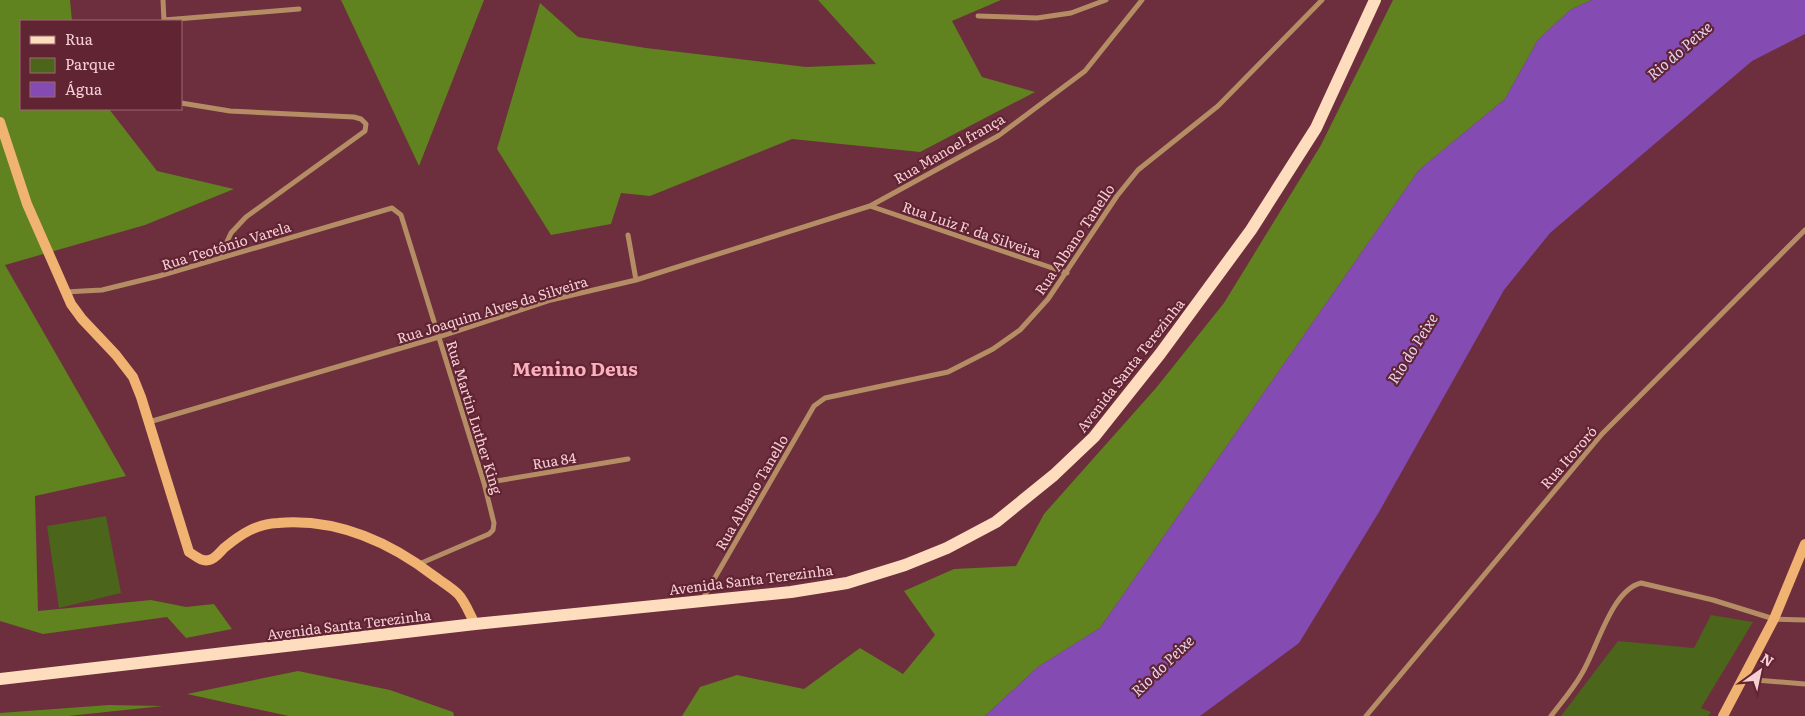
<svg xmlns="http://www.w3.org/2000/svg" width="1805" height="716" font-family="Literata,serif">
<rect width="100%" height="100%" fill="#6d2e3e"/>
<path fill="#4b651a" d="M 106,516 L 121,593 L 59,608 L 47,526 Z
M 1711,615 L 1753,622 L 1701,708 L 1711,712 L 1708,716 L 1561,716 L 1618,641 L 1694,648 Z"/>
<path fill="#60821f" d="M 0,0 L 70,0 L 72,21 L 21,21 L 21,109 L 109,109 L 157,171 L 234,189 L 145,225 L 5,265 L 126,476 L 35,496 L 38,611 L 151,600 L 186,607 L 214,604 L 232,629 L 186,638 L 167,617 L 43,634 L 0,621 Z
M 341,0 L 484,0 L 419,166 Z
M 818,0 L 1001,0 L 952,21 L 982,77 L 1035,92 L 920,152 L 792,139 L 650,196 L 621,193 L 611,224 L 551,235 L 497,149 L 540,3 L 578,37 L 646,48 L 806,67 L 876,64 Z
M 1393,0 L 1592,0 L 1570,10 L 1538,40 L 1505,99 L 1419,170 L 1100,628 L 1038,667 L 985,716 L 682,716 L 700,687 L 737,675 L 804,689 L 860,648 L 903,674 L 935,635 L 904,591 L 954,569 L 1016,566 L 1044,514 L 1156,388 L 1224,303 L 1321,145 Z
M 298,671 L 390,690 L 453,712 L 454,716 L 289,716 L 187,694 Z
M 109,705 L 163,706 L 68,716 L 0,716 L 0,713 Z"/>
<path fill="#844bb3" d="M 1592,0 L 1805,0 L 1805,34 L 1752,61 L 1550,233 L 1504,290 L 1379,512 L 1299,643 L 1200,716 L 985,716 L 1038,667 L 1100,628 L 1419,170 L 1505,99 L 1538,40 L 1570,10 Z"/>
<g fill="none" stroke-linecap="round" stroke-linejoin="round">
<path stroke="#b48d64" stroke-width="5" d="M 163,0 L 164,21
M 978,16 L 1037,18 L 1071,13 L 1106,0
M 164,20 L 299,9
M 181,103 L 230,111 L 354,117 L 361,119 L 366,124 L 365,131 L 246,217 L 231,233 L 220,257
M 870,206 L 1067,273
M 628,235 L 636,280
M 65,292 L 102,290 L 159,276 L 392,208 L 401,215 L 484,483 L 494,523 L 493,530 L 489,534 L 419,564
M 149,422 L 439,337 L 551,300 L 636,280 L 870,206 L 998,136 L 1085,71 L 1142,0
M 484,483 L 628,459
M 702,600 L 814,406 L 825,398 L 948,372 L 993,349 L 1020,330 L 1048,299 L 1117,196 L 1138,170 L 1218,106 L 1322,0
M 1743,679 L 1805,684
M 1366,716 L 1602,434 L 1805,230
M 1551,716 C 1561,703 1573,689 1581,675 C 1597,650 1611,590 1641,583 L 1713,600 L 1774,619 L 1805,620"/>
<path stroke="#f1b371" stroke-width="10" d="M 0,122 L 27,204 L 71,304 L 82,319 L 116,355 L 133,377 L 141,397 L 189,552 C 196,556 201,562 209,560 C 215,559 220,552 224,548 C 241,534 256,524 278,523 C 337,518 388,541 434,576 C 442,582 451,587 458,594 C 465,601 470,615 475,624
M 1723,716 L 1774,619 L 1805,544"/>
<path stroke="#fdddbd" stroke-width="12" d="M 0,679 L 475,624 L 791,592 L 847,583 L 905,565 L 947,548 L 996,522 L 1054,475 L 1094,437 L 1160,354 L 1251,230 L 1316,128 L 1375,0"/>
</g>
<g text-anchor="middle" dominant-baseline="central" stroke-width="4.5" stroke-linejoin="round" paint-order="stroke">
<g font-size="14" fill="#f6cfd5" stroke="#612433">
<text transform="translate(949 148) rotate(-30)">Rua Manoel frança</text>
<text transform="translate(972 229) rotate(19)">Rua Luiz F. da Silveira</text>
<text transform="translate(1074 239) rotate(-56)">Rua Albano Tanello</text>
<text transform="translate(226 245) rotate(-17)">Rua Teotônio Varela</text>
<text transform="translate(492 309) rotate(-17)">Rua Joaquim Alves da Silveira</text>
<text transform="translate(1130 365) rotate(-52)">Avenida Santa Terezinha</text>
<text transform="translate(475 417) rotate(73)">Rua Martin Luther King</text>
<text transform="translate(1568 457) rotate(-49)">Rua Itororó</text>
<text transform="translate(554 460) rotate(-9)">Rua 84</text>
<text transform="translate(751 492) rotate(-60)">Rua Albano Tanello</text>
<text transform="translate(751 579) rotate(-7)">Avenida Santa Terezinha</text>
<text transform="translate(349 624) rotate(-7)">Avenida Santa Terezinha</text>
</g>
<g font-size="15" font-style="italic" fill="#e3d6f1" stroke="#612433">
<text transform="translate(1679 50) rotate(-41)">Rio do Peixe</text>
<text transform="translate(1412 348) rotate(-58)">Rio do Peixe</text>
<text transform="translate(1162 665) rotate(-44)">Rio do Peixe</text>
</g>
<g font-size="19" font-weight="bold" fill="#fcb0be" stroke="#612433">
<text x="575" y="368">Menino Deus</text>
</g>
</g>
<rect x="20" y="20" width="162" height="90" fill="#612433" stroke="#9d6874"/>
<rect x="30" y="36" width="25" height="8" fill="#fdddbd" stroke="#9d6874"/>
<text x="65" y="45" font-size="15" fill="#f6cfd5">Rua</text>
<rect x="30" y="58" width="25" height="15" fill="#4b651a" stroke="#9d6874"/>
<text x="65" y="70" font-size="15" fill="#f6cfd5">Parque</text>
<rect x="30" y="82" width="25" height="15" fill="#844bb3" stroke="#9d6874"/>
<text x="65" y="95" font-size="15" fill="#f6cfd5">Água</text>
<g transform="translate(1760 671) rotate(33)" stroke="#612433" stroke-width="4" paint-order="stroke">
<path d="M0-4L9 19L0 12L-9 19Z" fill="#f6cfd5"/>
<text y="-8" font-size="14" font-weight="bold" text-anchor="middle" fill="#f6cfd5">N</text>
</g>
</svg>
